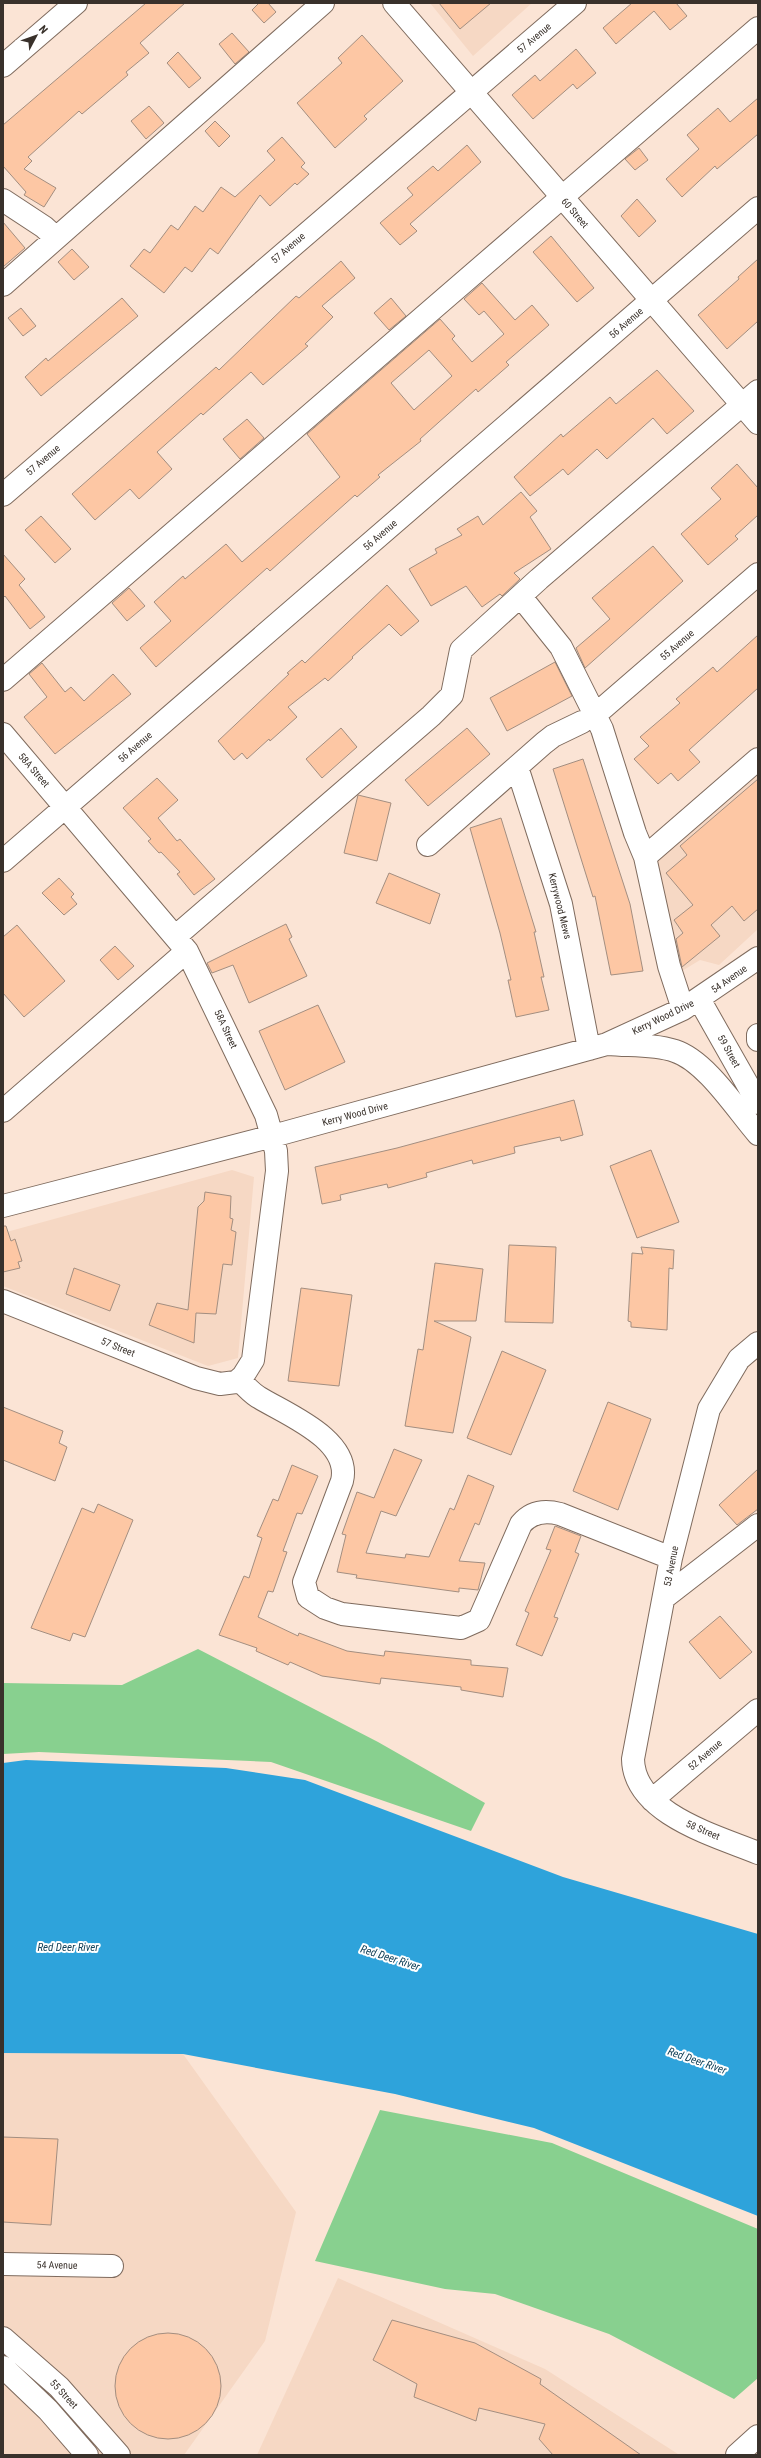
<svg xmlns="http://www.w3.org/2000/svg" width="761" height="2458" font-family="'Roboto Condensed',sans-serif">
<rect width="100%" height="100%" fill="#fbe4d5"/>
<path fill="#f6d8c4" d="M 430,3 L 532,3 L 473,56 Z
M 758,763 L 758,929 L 719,965 L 700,960 L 682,971 L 643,856 Z
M 232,1170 L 254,1177 L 238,1358 L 208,1366 L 3,1286 L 3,1233 Z
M 3,2053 L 183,2054 L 296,2212 L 265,2341 L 184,2455 L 3,2455 Z
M 338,2278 L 545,2369 L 678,2454 L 257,2455 Z"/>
<path fill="#88d08f" d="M 198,1649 L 378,1742 L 485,1803 L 471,1831 L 271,1762 L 39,1752 L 3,1754 L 3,1683 L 122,1685 Z
M 380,2110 L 552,2143 L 758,2229 L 758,2378 L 734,2399 L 609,2334 L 495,2294 L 445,2289 L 315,2261 Z"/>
<path fill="#2ea3db" d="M 26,1760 L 226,1768 L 305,1780 L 563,1877 L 758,1934 L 758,2216 L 534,2128 L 395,2094 L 183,2054 L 3,2053 L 3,1763 Z"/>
<path fill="#fdc7a4" stroke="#a38e80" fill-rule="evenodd" d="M 146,3 L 185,3 L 140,43 L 149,53 L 126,72 L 128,75 L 82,114 L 79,111 L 28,157 L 32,161 L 24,169 L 56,188 L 44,207 L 24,195 L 26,192 L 3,166 L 3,125 Z
M 259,3 L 268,3 L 276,12 L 264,23 L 252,10 Z
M 439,3 L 491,3 L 460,29 Z
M 632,3 L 676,3 L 687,16 L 670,30 L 654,11 L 616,44 L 603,28 Z
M 232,33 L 249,52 L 235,64 L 219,44 Z
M 362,35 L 403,81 L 364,116 L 367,119 L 335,148 L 297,103 L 342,63 L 338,58 Z
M 576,49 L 596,73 L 577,89 L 573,84 L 533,119 L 512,95 L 535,75 L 540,81 Z
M 178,52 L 201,78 L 189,88 L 167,63 Z
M 758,98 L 758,134 L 717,169 L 715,166 L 682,197 L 666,179 L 699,149 L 687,135 L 718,108 L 730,122 Z
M 149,106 L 164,123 L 146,139 L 131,121 Z
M 215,121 L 230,136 L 219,147 L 205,131 Z
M 282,137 L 305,163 L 301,167 L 309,174 L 297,185 L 295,183 L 270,206 L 260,195 L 218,254 L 210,248 L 192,272 L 185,267 L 164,293 L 130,266 L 144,249 L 150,253 L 171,225 L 178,230 L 195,206 L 203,212 L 221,187 L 235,197 L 275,160 L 267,151 Z
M 467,145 L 481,162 L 410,224 L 417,231 L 400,245 L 380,223 L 413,195 L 407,188 L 433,166 L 438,171 Z
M 639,148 L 648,160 L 635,170 L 625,159 Z
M 637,199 L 656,221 L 639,237 L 621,216 Z
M 3,222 L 25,248 L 3,267 Z
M 551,236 L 594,288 L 577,302 L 533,252 Z
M 72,249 L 89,267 L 74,280 L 58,262 Z
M 758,259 L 758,321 L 727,349 L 698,315 L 739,279 L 738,277 Z
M 341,261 L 355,278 L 322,306 L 333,317 L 305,344 L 308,346 L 263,385 L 251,372 L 203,415 L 201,413 L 157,452 L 172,469 L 139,499 L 130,489 L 95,520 L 72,494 L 216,367 L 219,370 L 296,296 L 299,298 Z
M 482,283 L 515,320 L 532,305 L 549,325 L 506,362 L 509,365 L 478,392 L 476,389 L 420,439 L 421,441 L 378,475 L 380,477 L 357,497 L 355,495 L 270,571 L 267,568 L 156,667 L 140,648 L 171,621 L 154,602 L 183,576 L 185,579 L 226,544 L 242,562 L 340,477 L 307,434 L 440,319 L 455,336 L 452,339 L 472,362 L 504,334 L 484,311 L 479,315 L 464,299 ZM 429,350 L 452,376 L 414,410 L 391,383 Z
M 122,298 L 138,316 L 41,396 L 25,377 L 46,358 L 48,361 Z
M 391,298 L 406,316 L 389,330 L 374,313 Z
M 21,308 L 36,326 L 23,336 L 8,318 Z
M 657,370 L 694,411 L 667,434 L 653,418 L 607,459 L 597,449 L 568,475 L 563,469 L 530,496 L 514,477 L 561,434 L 563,437 L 610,397 L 616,404 Z
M 247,419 L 264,438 L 240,459 L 223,439 Z
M 737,464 L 758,488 L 758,515 L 735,536 L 738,539 L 708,565 L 681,534 L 721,499 L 711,488 Z
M 521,492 L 537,511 L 530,517 L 551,549 L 514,573 L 520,579 L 502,596 L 500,594 L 482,607 L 466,586 L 431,606 L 409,569 L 437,553 L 435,549 L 462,535 L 457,529 L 478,516 L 483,525 Z
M 41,516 L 71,549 L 55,563 L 25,530 Z
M 653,546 L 683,581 L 585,668 L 576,648 L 610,619 L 592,598 Z
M 3,554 L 25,579 L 19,585 L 45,617 L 30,629 L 5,596 L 3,598 Z
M 387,585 L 419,621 L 401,636 L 389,624 L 352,657 L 353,658 L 328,681 L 325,678 L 288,707 L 297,717 L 270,741 L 269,739 L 247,759 L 242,753 L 234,760 L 218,741 L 289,674 L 287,673 L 302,660 L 305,663 Z
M 129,588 L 145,606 L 127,621 L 112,603 Z
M 758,635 L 758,688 L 689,750 L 700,762 L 678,781 L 671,773 L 658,784 L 634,759 L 649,746 L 640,737 L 680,703 L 676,699 L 713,667 L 717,672 Z
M 555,662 L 572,696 L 507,731 L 490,698 Z
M 42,663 L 65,692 L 71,687 L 84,701 L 113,674 L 131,694 L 55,754 L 24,717 L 47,697 L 29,674 Z
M 341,728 L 357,747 L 322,778 L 306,759 Z
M 467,728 L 490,754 L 428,806 L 405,780 Z
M 583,759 L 630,904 L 643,971 L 611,975 L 595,896 L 593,897 L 553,769 Z
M 157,778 L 178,800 L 158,818 L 177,841 L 180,839 L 215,879 L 194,895 L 177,874 L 180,872 L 161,852 L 159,853 L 148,841 L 151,839 L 123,808 Z
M 758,779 L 758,909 L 744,921 L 732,906 L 711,925 L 720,936 L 682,967 L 676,939 L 683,933 L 674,920 L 693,905 L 666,873 L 687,855 L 680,846 Z
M 358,795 L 391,803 L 377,861 L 344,853 Z
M 501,818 L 536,932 L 534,932 L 544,977 L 541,977 L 549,1010 L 516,1017 L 508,980 L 511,980 L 500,933 L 470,828 Z
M 389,873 L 440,894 L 430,924 L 376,903 Z
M 59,878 L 74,894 L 71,897 L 77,904 L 64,915 L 42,893 Z
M 286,924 L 292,937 L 289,939 L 307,976 L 249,1003 L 233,965 L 212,973 L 207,963 Z
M 17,925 L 65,981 L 24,1017 L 3,993 L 3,937 Z
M 115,946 L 134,966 L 118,980 L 100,960 Z
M 318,1005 L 345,1062 L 285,1090 L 259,1031 Z
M 574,1100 L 583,1135 L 561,1141 L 560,1137 L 514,1147 L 515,1153 L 473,1164 L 472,1160 L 426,1173 L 427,1177 L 388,1188 L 387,1184 L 340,1195 L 341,1200 L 322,1204 L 315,1167 L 397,1148 Z
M 651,1150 L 679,1222 L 637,1238 L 610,1166 Z
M 205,1192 L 231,1196 L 230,1218 L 233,1219 L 231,1230 L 236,1232 L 232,1265 L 223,1264 L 216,1314 L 196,1313 L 194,1343 L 149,1325 L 157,1303 L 188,1310 L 198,1207 L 204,1201 Z
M 3,1226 L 6,1226 L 11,1241 L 15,1239 L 22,1261 L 18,1262 L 20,1268 L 3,1272 Z
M 509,1245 L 556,1247 L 553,1323 L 505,1322 Z
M 641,1247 L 674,1250 L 673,1269 L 669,1268 L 667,1330 L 631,1327 L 631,1322 L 628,1321 L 632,1253 L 643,1254 Z
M 435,1263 L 483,1269 L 476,1321 L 434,1321 L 471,1337 L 453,1433 L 405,1426 L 418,1349 L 423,1350 Z
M 74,1268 L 120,1285 L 110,1311 L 66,1294 Z
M 301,1288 L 352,1295 L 339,1386 L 288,1381 Z
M 502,1351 L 546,1370 L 511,1455 L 467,1438 Z
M 608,1402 L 651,1419 L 618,1510 L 573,1491 Z
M 3,1407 L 63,1431 L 59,1443 L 67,1447 L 55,1481 L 3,1460 Z
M 394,1449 L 422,1460 L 396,1516 L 381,1511 L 366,1553 L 405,1558 L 406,1554 L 429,1557 L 450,1508 L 454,1510 L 468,1475 L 494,1486 L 479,1525 L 475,1523 L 459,1561 L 485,1563 L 478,1590 L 459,1588 L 459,1592 L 356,1578 L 357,1575 L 337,1572 L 346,1535 L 342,1534 L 357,1492 L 374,1498 Z
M 292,1465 L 318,1476 L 302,1514 L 297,1513 L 283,1551 L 287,1552 L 273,1592 L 268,1591 L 258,1617 L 298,1636 L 299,1633 L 347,1651 L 384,1656 L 385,1651 L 422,1655 L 471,1660 L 471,1665 L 508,1668 L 503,1697 L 461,1690 L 461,1687 L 381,1678 L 380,1684 L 322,1676 L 290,1662 L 288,1665 L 256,1651 L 257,1648 L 219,1635 L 244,1576 L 249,1578 L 262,1538 L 257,1536 L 273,1499 L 278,1501 Z
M 758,1469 L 758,1509 L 737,1525 L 719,1505 Z
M 98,1504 L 133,1520 L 85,1637 L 73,1633 L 70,1641 L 31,1628 L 82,1508 L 94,1513 Z
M 555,1526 L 581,1536 L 575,1552 L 579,1554 L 554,1617 L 558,1618 L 542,1656 L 516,1645 L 529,1613 L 525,1611 L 551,1550 L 546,1549 Z
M 720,1616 L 752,1652 L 720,1679 L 689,1642 Z
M 3,2137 L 58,2139 L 51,2225 L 3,2222 Z
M 392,2320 L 475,2343 L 541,2379 L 540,2384 L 641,2455 L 553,2455 L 539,2439 L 545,2424 L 479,2408 L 476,2421 L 414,2397 L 417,2384 L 373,2360 Z
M115 2386a53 53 0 1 1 106 0a53 53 0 1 1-106 0Z"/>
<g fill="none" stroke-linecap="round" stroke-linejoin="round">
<g stroke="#7f6b5e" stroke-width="24">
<path id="minor" d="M 3,66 L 76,3
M 3,200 L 44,227 L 55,237
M 3,285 L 323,3
M 3,495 L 575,3
M 521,597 L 561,647 L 602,729 L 635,833 L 645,857 L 669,966 L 683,1009
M 3,680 L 758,28
M 595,715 L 758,574
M 3,734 L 187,951 L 266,1115 L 276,1151 L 277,1171 L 253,1360 L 243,1376 L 236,1382 L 220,1384 L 196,1378 L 3,1301
M 517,767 L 561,904 L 589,1049
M 428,845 L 544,743 L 553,736 L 582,722
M 645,857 L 758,759
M 3,861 L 758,208
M 176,936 L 431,716 L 452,695 L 461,650 L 539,579 L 758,391
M 699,999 L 758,1103
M 758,1035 L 758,1040
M 608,1044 C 630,1046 654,1044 675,1051 C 706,1061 737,1110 758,1134
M 3,1111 L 187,951
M 3,1206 L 273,1136 L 607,1044 L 683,1009 L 758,958
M 758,1343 L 739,1359 L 709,1409 L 671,1558 L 633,1759 C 634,1814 717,1836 758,1853
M 239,1380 C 246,1386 252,1394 260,1398 C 286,1414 352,1440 342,1481 L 304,1582 L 308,1597 L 325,1608 L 342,1614 L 461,1628 L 479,1620 L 521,1524 C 531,1512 545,1510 560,1514 L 671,1558
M 665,1597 L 758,1525
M 652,1800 L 758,1710
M 3,2264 L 112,2266
M 3,2338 L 59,2387 L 119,2455
M 3,2367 L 48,2410 L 87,2455"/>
</g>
<g stroke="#7f6b5e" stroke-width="24">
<path id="major" d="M 394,3 L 758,423
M 737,2455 L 758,2436"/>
</g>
<use href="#minor" stroke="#fff" stroke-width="22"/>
<use href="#major" stroke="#fff" stroke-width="22"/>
</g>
<g text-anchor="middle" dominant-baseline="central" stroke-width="4" stroke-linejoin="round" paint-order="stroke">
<g font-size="10" fill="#39312b" stroke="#fff">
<text transform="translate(534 38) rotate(-40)">57 Avenue</text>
<text transform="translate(575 213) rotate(49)">60 Street</text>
<text transform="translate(288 248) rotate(-41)">57 Avenue</text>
<text transform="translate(626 323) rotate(-41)">56 Avenue</text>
<text transform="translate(43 460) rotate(-41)">57 Avenue</text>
<text transform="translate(380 535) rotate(-41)">56 Avenue</text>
<text transform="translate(677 645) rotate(-41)">55 Avenue</text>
<text transform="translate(135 747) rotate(-41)">56 Avenue</text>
<text transform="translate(34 770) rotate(49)">58A Street</text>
<text transform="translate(560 906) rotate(76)">Kerrywood Mews</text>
<text transform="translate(729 979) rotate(-35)">54 Avenue</text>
<text transform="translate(663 1017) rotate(-26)">Kerry Wood Drive</text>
<text transform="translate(226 1029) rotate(65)">58A Street</text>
<text transform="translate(729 1051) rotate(61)">59 Street</text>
<text transform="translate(355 1114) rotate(-15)">Kerry Wood Drive</text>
<text transform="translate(118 1347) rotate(22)">57 Street</text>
<text transform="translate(671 1566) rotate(-79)">53 Avenue</text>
<text transform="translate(705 1755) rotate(-41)">52 Avenue</text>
<text transform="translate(703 1830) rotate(23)">58 Street</text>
<text transform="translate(57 2265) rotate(1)">54 Avenue</text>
<text transform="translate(64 2394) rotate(47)">55 Street</text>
</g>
<g font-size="11" font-style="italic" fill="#14435a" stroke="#fff">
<text x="68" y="1947">Red Deer River</text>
<text transform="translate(390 1958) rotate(18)">Red Deer River</text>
<text transform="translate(697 2061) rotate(19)">Red Deer River</text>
</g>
</g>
<rect width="761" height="2458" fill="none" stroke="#39312b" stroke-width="8"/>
<g transform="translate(36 36) rotate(49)" stroke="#ffffff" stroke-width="3" paint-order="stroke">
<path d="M0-3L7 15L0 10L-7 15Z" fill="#39312b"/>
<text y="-6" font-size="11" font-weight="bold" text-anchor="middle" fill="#39312b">N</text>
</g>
</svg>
